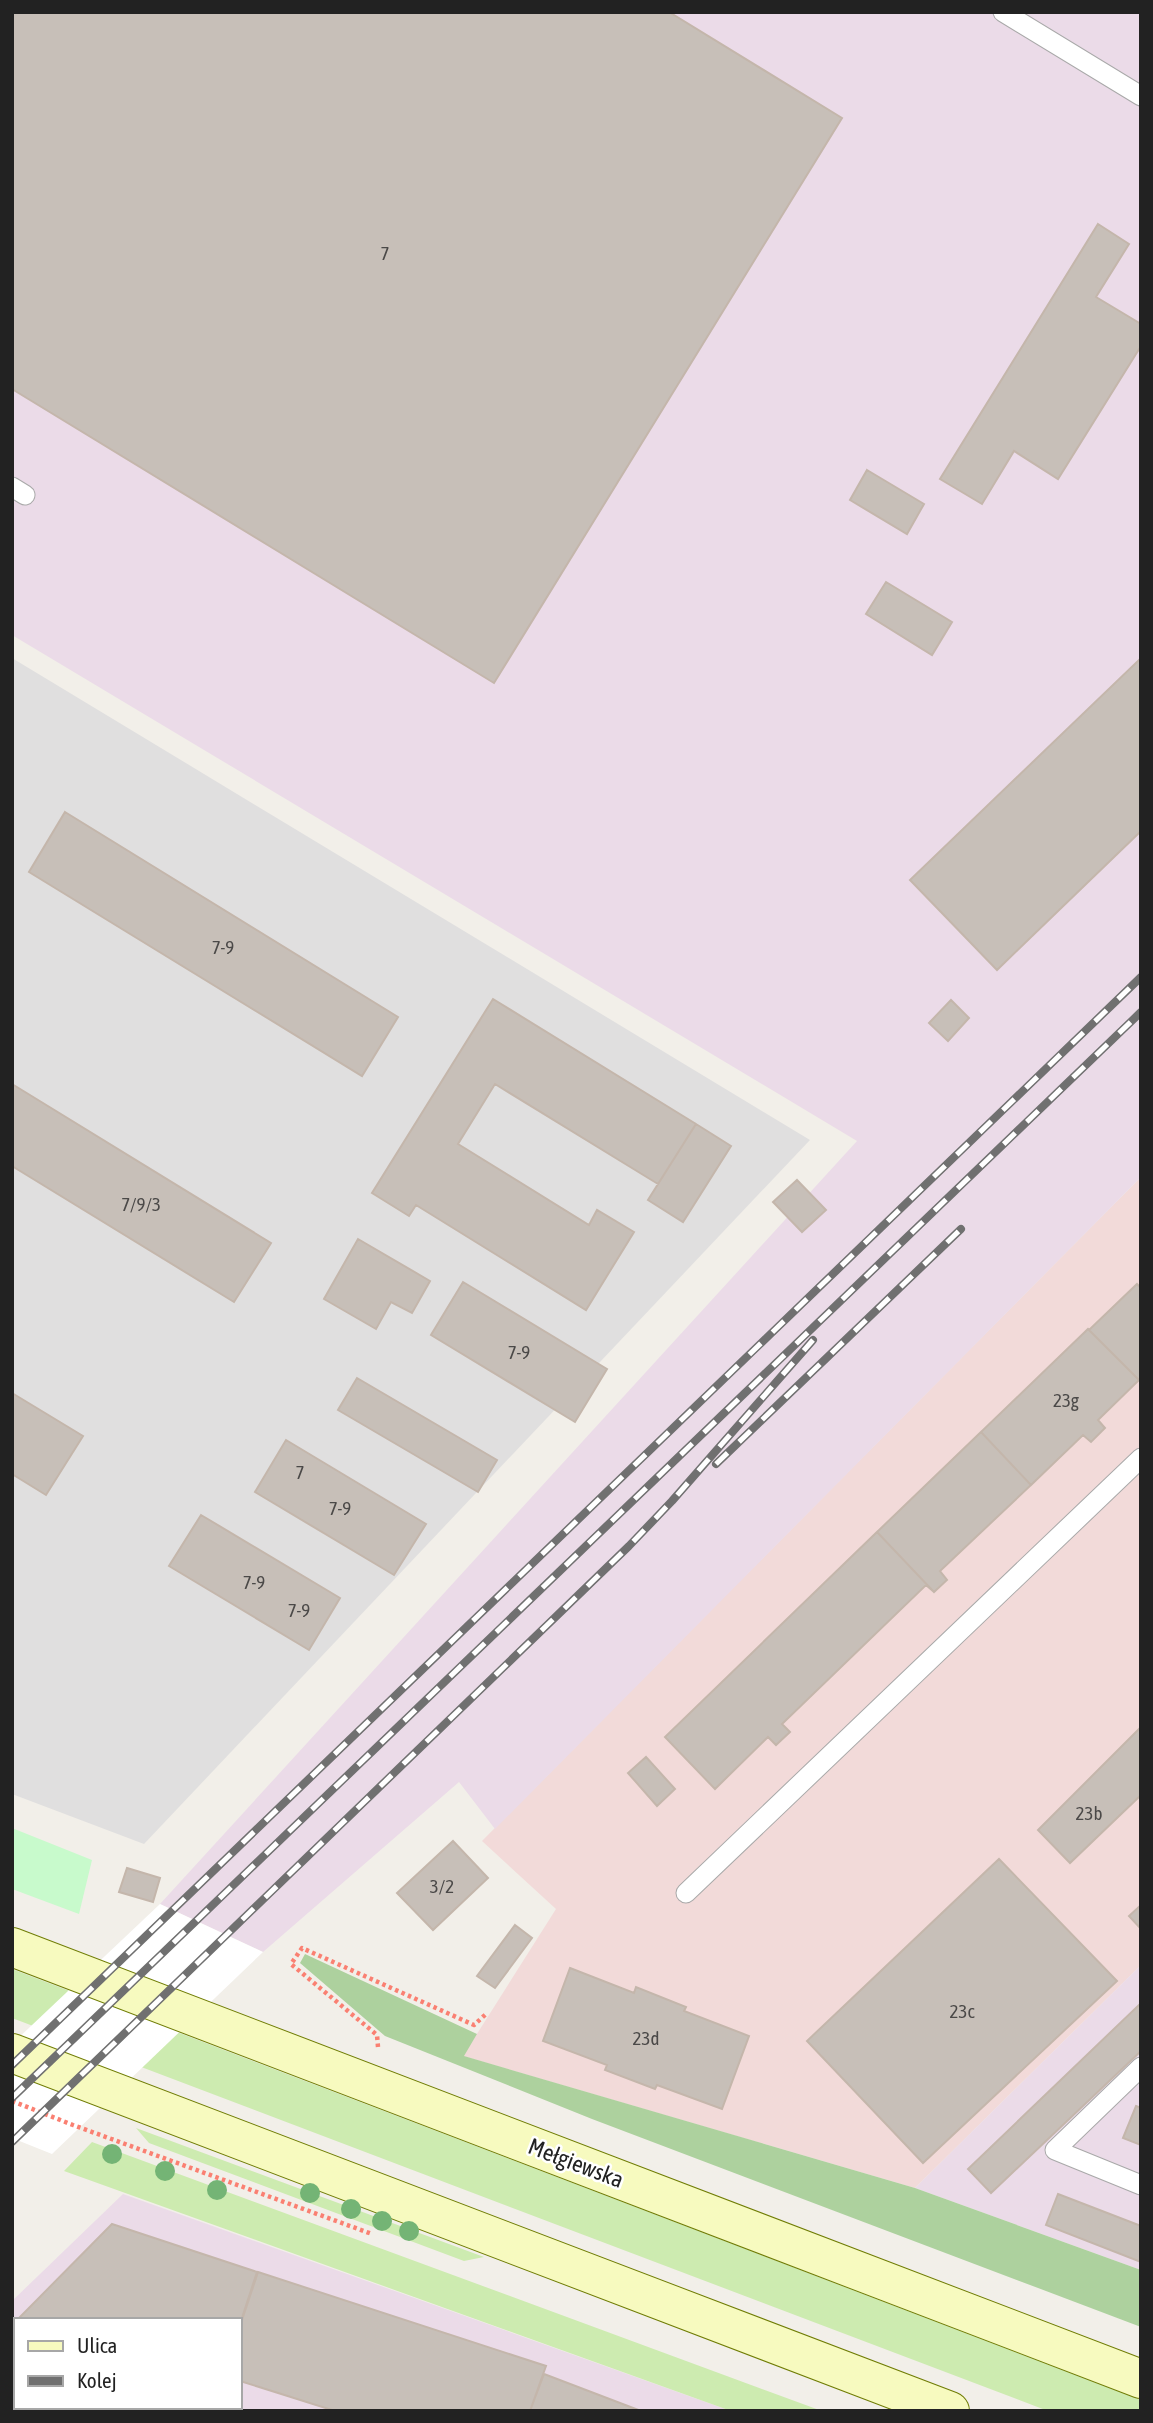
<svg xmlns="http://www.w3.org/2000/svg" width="1153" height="2423" font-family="'Asap Condensed',sans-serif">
<rect width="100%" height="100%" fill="#f2efe9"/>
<path fill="#e0dfdf" d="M 12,658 L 810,1140 L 144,1844 L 12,1794 Z"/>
<path fill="#f2dad9" d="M 1141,1177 L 1141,1965 L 915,2188 L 463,2056 L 556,1909 L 482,1841 Z"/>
<path fill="#ebdbe8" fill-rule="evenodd" d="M 12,12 L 1141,12 L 1141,1177 L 495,1829 L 459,1782 L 263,1952 L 160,1904 L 857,1141 L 12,635 Z
M 1141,1965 L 1141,2270 L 915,2188 Z
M 123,2194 L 731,2411 L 12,2411 L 12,2301 ZM 16,2320 L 240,2320 L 240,2407 L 16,2407 Z"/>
<path fill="#cdebb0" d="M 12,1969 L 1141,2400 L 1141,2411 L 1048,2411 L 12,2018 Z
M 136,2128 L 484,2257 L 464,2261 L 149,2143 Z
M 92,2142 L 822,2411 L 731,2411 L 64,2171 Z"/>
<path fill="#add19e" d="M 305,1954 L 477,2034 L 464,2056 L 915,2188 L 1141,2270 L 1141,2327 L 592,2119 L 385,2036 L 300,1963 Z"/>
<path fill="#c8facc" d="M 12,1828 L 92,1860 L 79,1914 L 12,1889 Z"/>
<path fill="#fff" d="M 160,1904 L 263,1952 L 52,2154 L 12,2138 L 12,2044 Z"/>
<path fill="#c7bfb8" stroke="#c4b6ab" stroke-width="2" d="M 12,12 L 669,12 L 842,118 L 494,683 L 12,389 Z
M 1098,224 L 1129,244 L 1096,297 L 1141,324 L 1141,346 L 1058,479 L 1014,451 L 982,504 L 940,479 Z
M 867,470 L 924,504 L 907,534 L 850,500 Z
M 886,582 L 952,622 L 932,655 L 866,614 Z
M 1141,658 L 1141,831 L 997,970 L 910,880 Z
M 65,812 L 398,1017 L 362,1076 L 29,872 Z
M 493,999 L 696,1124 L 658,1184 L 495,1084 L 458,1144 L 589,1225 L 597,1210 L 634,1232 L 586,1310 L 416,1205 L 409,1216 L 372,1193 Z
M 951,1000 L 969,1018 L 948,1041 L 929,1023 Z
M 12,1084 L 271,1243 L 234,1302 L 12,1166 Z
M 696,1124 L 731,1146 L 683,1222 L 648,1200 Z
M 797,1180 L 826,1210 L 802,1232 L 773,1202 Z
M 358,1239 L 430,1281 L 412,1313 L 391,1302 L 376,1329 L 324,1299 Z
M 463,1282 L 607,1369 L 575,1422 L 431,1335 Z
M 1137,1284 L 1141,1288 L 1141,1378 L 1139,1380 L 1089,1330 Z
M 1088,1329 L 1139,1380 L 1098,1420 L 1105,1428 L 1091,1442 L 1083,1435 L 1031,1485 L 981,1432 Z
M 357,1378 L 497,1460 L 478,1492 L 338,1410 Z
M 12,1393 L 83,1436 L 46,1495 L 12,1474 Z
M 981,1432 L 1031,1485 L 940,1571 L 947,1580 L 934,1592 L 877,1532 Z
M 286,1440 L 426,1524 L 394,1575 L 255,1492 Z
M 201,1515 L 340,1598 L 309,1650 L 169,1566 Z
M 877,1532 L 934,1592 L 926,1585 L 782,1724 L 790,1732 L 776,1745 L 768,1737 L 715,1789 L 665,1737 Z
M 1141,1727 L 1141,1795 L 1070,1863 L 1038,1830 Z
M 646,1757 L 675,1789 L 657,1806 L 628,1773 Z
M 453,1841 L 488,1878 L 433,1930 L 397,1893 Z
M 999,1859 L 1117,1981 L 923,2163 L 807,2041 Z
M 127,1868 L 160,1878 L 153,1902 L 119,1892 Z
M 1141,1905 L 1141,1929 L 1129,1916 Z
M 515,1925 L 532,1938 L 495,1988 L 477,1976 Z
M 570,1968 L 634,1993 L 636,1987 L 686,2007 L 684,2011 L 749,2036 L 722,2109 L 657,2085 L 655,2089 L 605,2070 L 607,2065 L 543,2041 Z
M 1141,2003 L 1141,2051 L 991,2193 L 968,2169 Z
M 1136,2106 L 1141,2108 L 1141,2145 L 1123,2138 Z
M 1058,2194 L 1141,2226 L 1141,2262 L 1046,2225 Z
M 112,2224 L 257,2272 L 240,2324 L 240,2320 L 18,2319 Z
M 258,2272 L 546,2366 L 530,2411 L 335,2411 L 240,2381 L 240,2326 Z
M 12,2342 L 16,2345 L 16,2407 L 28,2407 L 26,2411 L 12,2411 Z
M 544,2374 L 641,2411 L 530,2411 Z
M 100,2407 L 207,2407 L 210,2408 L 209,2411 L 97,2411 Z"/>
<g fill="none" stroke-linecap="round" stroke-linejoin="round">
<g stroke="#a9a9a9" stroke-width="21">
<path id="lane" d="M 1003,12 L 1141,96
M 12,487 L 25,495
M 686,1893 L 1141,1458
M 1141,2067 L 1055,2150 L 1141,2185"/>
</g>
<g stroke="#707d05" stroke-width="40">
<path id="secondary" d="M 12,1947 L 1141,2379
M 12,2053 L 950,2411"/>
</g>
<path stroke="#fa8072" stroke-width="4.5" stroke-dasharray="3.5 3.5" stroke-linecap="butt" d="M 378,2047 L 377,2035 L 291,1964 L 302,1948 L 474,2025 L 486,2014
M 12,2101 L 73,2125 L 372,2234"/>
<use href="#lane" stroke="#fff" stroke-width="19"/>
<use href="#secondary" stroke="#f7fabf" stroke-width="38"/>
<g stroke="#707070" stroke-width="8">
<path id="rail" d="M 716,1464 L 961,1229
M 12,2065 L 1141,977
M 12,2098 L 1141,1012
M 12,2142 L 629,1546 L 672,1501 L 813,1340"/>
</g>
<use href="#rail" stroke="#fff" stroke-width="5" stroke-dasharray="16" stroke-linecap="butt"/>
</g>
<g fill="#74b475">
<circle cx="112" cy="2154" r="10"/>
<circle cx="165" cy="2171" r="10"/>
<circle cx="217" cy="2190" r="10"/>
<circle cx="310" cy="2193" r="10"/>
<circle cx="351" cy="2209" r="10"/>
<circle cx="382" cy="2221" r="10"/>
<circle cx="409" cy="2231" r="10"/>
</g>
<g text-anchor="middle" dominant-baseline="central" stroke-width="5" stroke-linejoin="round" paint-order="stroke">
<g font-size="19" fill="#4b4948">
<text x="385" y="253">7</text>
<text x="223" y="947">7-9</text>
<text x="141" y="1204">7/9/3</text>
<text x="519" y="1352">7-9</text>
<text x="1066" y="1400">23g</text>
<text x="300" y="1472">7</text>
<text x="340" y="1508">7-9</text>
<text x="254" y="1582">7-9</text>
<text x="299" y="1610">7-9</text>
<text x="1089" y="1813">23b</text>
<text x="442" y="1886">3/2</text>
<text x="962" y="2011">23c</text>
<text x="646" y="2038">23d</text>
</g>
<g font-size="23" fill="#222" stroke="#fff">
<text transform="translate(576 2163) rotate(21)">Mełgiewska</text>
</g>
</g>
<rect width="1153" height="2423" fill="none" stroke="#222222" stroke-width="28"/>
<rect x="14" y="2318" width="228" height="91" fill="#ffffff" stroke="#a7a7a7" stroke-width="2"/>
<rect x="28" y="2341" width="35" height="10" fill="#f7fabf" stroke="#a7a7a7" stroke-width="2"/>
<text x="77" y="2353" font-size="21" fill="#222222">Ulica</text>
<rect x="28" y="2376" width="35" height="10" fill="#707070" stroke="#a7a7a7" stroke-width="2"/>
<text x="77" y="2388" font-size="21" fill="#222222">Kolej</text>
</svg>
